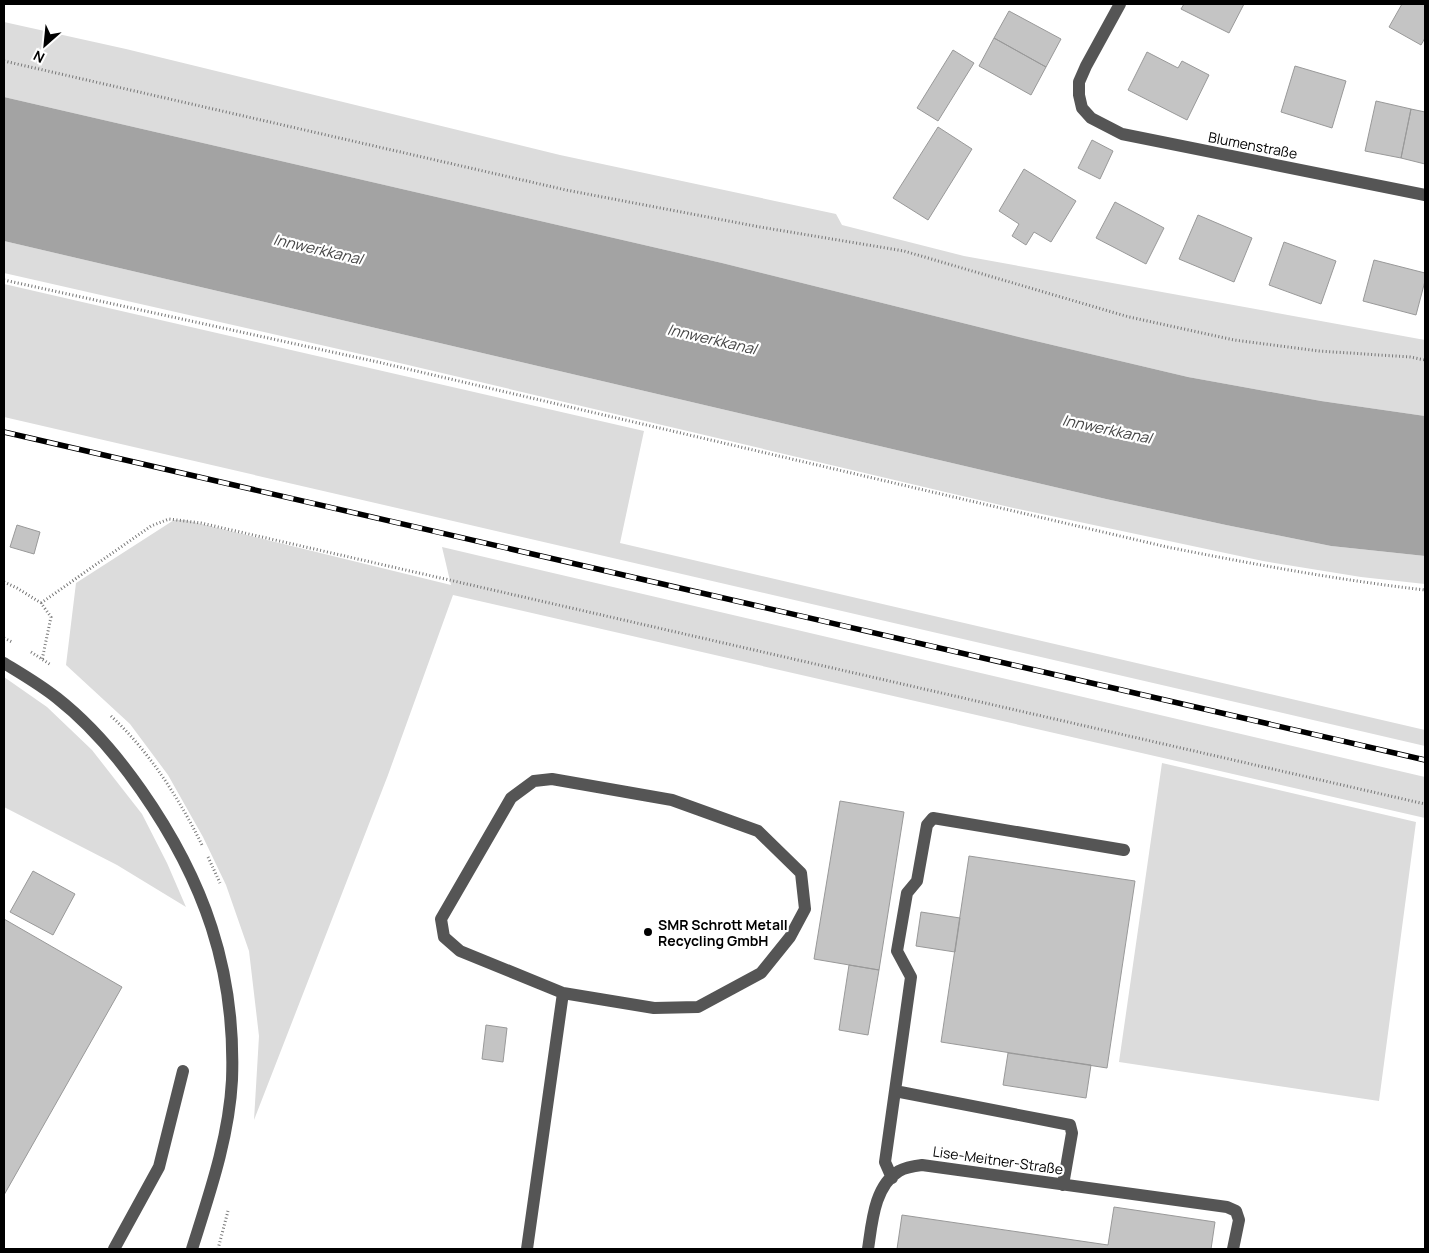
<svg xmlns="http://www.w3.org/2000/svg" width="1429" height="1253" font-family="Manrope,sans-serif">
<rect width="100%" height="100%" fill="#fff"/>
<path fill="#dcdcdc" d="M 4,22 L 126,49 L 560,155 L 836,214 L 842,225 L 964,256 L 1425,340 L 1425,416 L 1321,401 L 1188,377 L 1023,338 L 722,263 L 4,97 Z
M 4,241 L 1106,499 L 1226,525 L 1331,546 L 1425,556 L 1425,584 L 1361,577 L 1263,561 L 1009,507 L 391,361 L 4,273 Z
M 4,284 L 644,431 L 620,543 L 1425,730 L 1425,746 L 4,417 Z
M 174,520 L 185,520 L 451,585 L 442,547 L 1425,777 L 1425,818 L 453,595 L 388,775 L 254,1120 L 259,1036 L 249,951 L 226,885 L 203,837 L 168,775 L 130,724 L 66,665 L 76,583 Z
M 4,677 L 47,707 L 92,750 L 142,814 L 167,863 L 186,907 L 117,865 L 4,807 Z
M 1162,763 L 1416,822 L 1379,1101 L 1119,1062 Z"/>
<path fill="#a3a3a3" d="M 4,97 L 722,263 L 1023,338 L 1188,377 L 1321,401 L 1425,416 L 1425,556 L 1331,546 L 1226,525 L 1106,499 L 4,241 Z"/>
<path fill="#c4c4c4" stroke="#999" d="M 1184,4 L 1244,4 L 1229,33 L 1181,9 Z
M 1402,4 L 1425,4 L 1425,38 L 1421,45 L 1389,27 Z
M 1009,11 L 1061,39 L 1046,67 L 994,38 Z
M 994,38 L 1046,67 L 1031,95 L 979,66 Z
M 953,50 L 974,63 L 938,121 L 917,108 Z
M 1147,52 L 1178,68 L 1182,61 L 1209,75 L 1187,120 L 1128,90 Z
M 1295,66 L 1346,81 L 1332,128 L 1281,112 Z
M 1376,101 L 1411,109 L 1401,158 L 1365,151 Z
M 1411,109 L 1425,112 L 1425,164 L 1401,158 Z
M 938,127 L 972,149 L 928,220 L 893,198 Z
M 1092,140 L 1113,151 L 1100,179 L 1078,168 Z
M 1024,169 L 1076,201 L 1051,242 L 1034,232 L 1026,245 L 1012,236 L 1019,224 L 999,211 Z
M 1115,202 L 1164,228 L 1146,264 L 1096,238 Z
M 1198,215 L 1252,238 L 1234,282 L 1179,259 Z
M 1284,242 L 1336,261 L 1321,304 L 1269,285 Z
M 1374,260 L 1425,273 L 1425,281 L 1416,315 L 1363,301 Z
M 17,525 L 40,532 L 34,554 L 10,547 Z
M 840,801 L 904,812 L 879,970 L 814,959 Z
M 969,856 L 1135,881 L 1107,1068 L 941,1042 Z
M 33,871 L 75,894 L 53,935 L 10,912 Z
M 921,912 L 960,918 L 955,952 L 916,946 Z
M 4,919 L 122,987 L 4,1195 Z
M 849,965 L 879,970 L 868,1035 L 839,1030 Z
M 486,1025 L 507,1028 L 503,1062 L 482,1059 Z
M 1008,1053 L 1091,1065 L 1086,1098 L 1003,1085 Z
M 1114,1207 L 1215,1222 L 1211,1249 L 897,1249 L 902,1215 L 1108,1245 Z"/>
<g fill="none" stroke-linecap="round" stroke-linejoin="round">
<path stroke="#777" stroke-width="3" stroke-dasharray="1 2.5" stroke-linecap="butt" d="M 4,61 L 566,190 L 760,227 L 904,251 L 1129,317 L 1234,340 L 1319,351 L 1410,357 L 1425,360
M 4,280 L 382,363 L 1167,547 C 1253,564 1338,580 1425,590
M 4,582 L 17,588 L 41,603 L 51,617 L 42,660
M 41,603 L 151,526 L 169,519 L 201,523 L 1425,804
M 4,638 L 12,642
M 31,652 L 51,665
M 111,716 C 150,752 180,800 203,847
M 208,857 L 220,883
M 218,1249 L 228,1211"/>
<path stroke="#555" stroke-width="12" d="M 1120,4 L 1086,66 L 1079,82 L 1079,95 L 1082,108 L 1091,118 L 1122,134 L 1425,195
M 4,663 C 22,674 41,685 57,698 C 90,724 118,757 141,790 C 204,880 236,970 232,1080 C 229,1138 209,1195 192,1249
M 552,779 L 672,800 L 758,831 L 801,873 L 805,909 L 790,937 L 761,973 L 698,1007 L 654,1008 L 563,993 L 460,951 L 444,937 L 441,919 L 511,798 L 534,781 Z
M 895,1091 L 1070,1125 L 1072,1133 L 1063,1185
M 892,1178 L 885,1162 L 911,977 L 897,951 L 907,893 L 917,881 L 927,825 L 933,818 L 1124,850
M 114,1249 L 159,1167 L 183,1071
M 527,1249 L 563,993
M 868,1249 C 872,1223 874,1186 899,1171 C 906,1167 914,1166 922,1165 L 1227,1207 L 1236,1211 L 1239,1220 L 1233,1249"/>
<g stroke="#000" stroke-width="5.5">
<path id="rail" d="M 4,432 L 1425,760"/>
</g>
<use href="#rail" stroke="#fff" stroke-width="4" stroke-dasharray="11" stroke-linecap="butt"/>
</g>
<circle fill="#000" stroke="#fff" stroke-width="2" cx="648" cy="932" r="5"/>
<g text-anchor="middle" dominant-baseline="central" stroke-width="4.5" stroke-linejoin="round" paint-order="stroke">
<g font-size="14" fill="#000" stroke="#fff">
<text transform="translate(1253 145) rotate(11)">Blumenstraße</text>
<text transform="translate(998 1160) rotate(8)">Lise-Meitner-Straße</text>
</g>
<g font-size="14" font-weight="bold" fill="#000" stroke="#fff" text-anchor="start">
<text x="658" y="924">SMR Schrott Metall<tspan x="658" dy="16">Recycling GmbH</tspan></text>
</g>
<g font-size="15" font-style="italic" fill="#444" stroke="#fff">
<text transform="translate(318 249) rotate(13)">Innwerkkanal</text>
<text transform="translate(712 339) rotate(13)">Innwerkkanal</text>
<text transform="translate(1107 429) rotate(12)">Innwerkkanal</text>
</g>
</g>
<rect width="1429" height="1253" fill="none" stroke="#000000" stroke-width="10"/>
<g transform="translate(45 45) rotate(207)" stroke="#ffffff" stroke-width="4" paint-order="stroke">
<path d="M0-4L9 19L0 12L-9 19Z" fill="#000000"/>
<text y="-8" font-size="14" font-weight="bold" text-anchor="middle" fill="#000000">N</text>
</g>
</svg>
